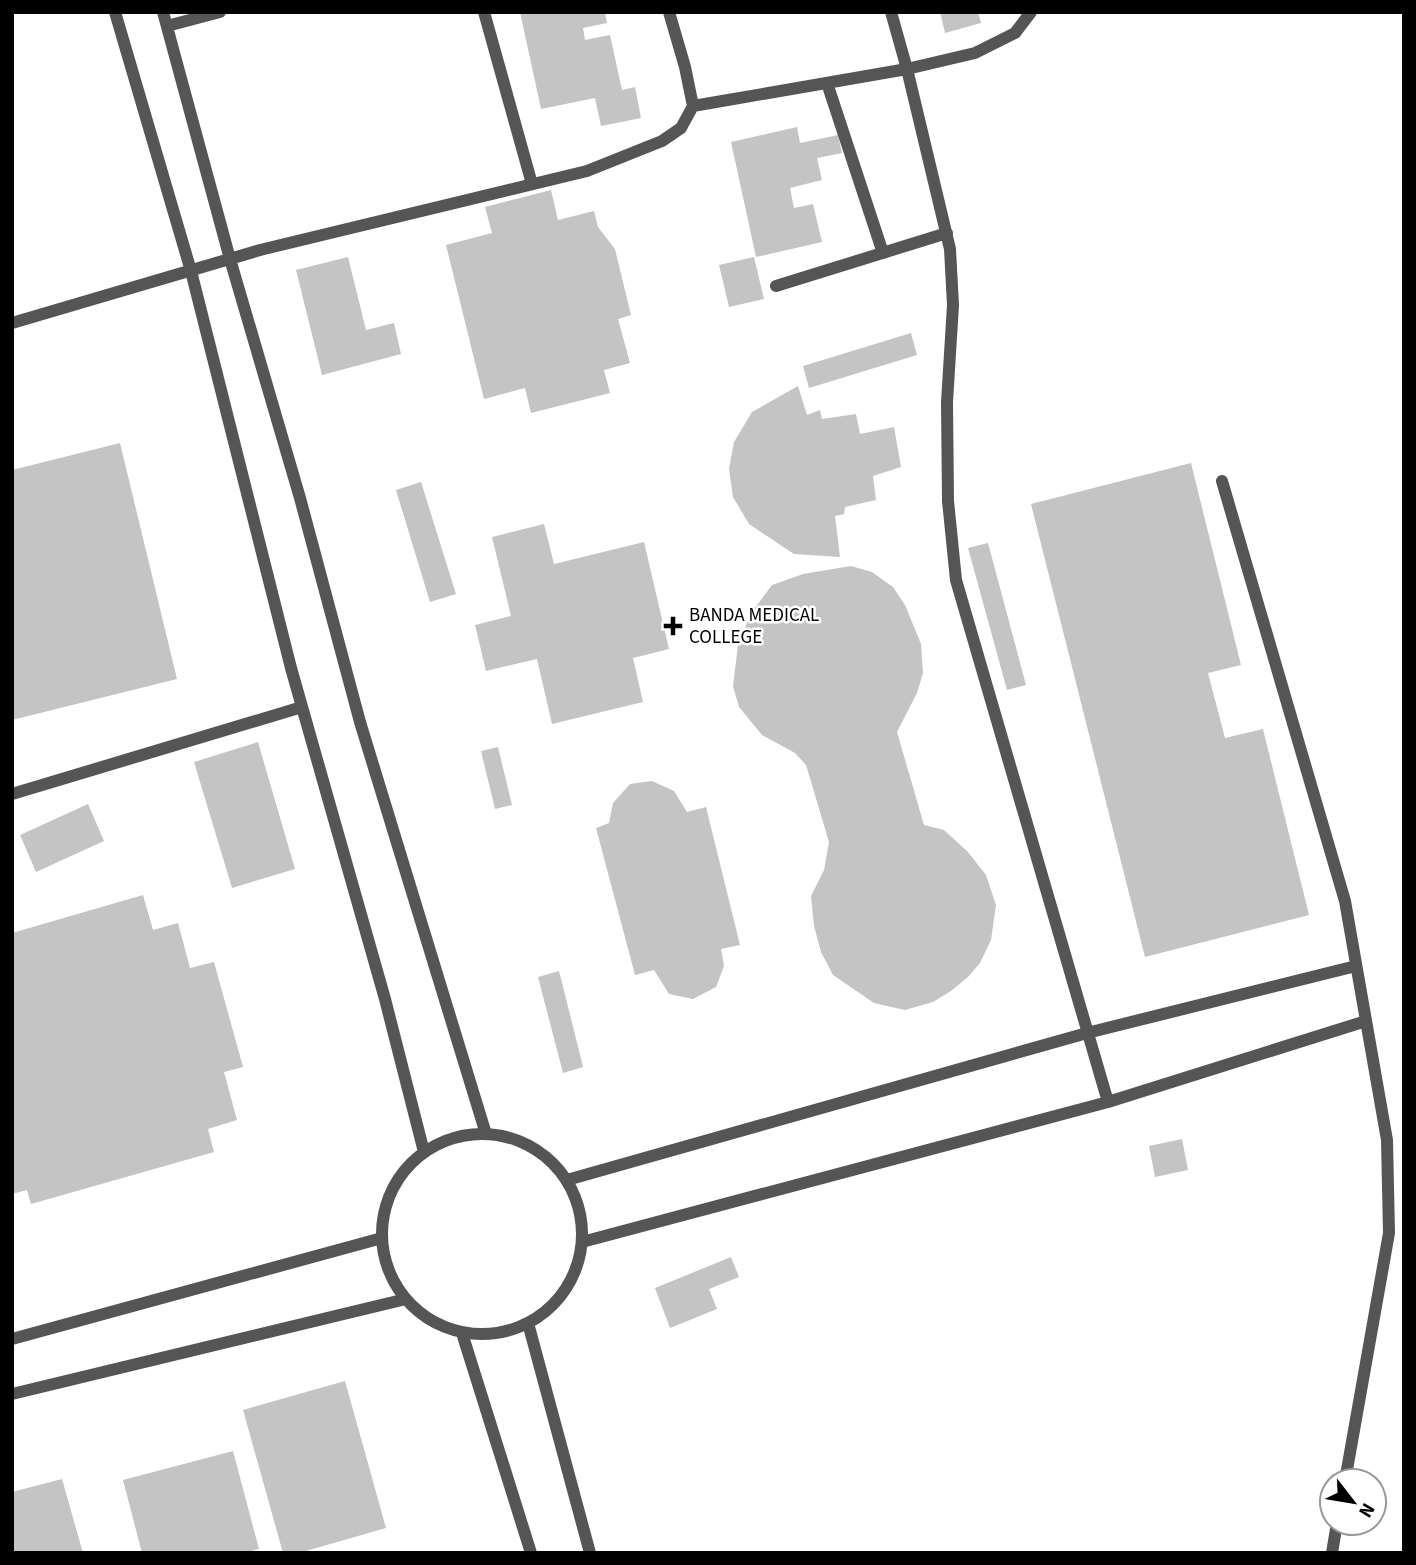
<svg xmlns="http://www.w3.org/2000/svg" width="1416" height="1565" font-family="'Source Sans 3',sans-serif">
<rect width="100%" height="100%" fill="#fff"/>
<path fill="#c4c4c4" d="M 520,12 L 605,12 L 607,23 L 583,28 L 585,40 L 610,35 L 622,90 L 635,87 L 641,118 L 601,126 L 595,98 L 541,109 Z
M 940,12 L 978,12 L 981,23 L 945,33 Z
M 797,127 L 800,143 L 838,135 L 842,153 L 817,158 L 822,180 L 790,188 L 794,208 L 813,204 L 822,242 L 756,257 L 731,142 Z
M 551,190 L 558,220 L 594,211 L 598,227 L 615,249 L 631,315 L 618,319 L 630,363 L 604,370 L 610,393 L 531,413 L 525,388 L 484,399 L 446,245 L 492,233 L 485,207 Z
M 348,257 L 366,330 L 394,323 L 401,354 L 322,375 L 296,270 Z
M 754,257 L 764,299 L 729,307 L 719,265 Z
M 911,333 L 917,355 L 809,388 L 803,366 Z
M 798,386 L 807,415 L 820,410 L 822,419 L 856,414 L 860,434 L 894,427 L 901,467 L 873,476 L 876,500 L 845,507 L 844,514 L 835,516 L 840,557 L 794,554 L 749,524 L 733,497 L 729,469 L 734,442 L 752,412 Z
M 120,443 L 177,679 L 12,720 L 12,470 Z
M 1191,463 L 1241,665 L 1208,673 L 1225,738 L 1263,729 L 1309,915 L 1145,957 L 1031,504 Z
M 421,482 L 456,594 L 430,602 L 396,490 Z
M 544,524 L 554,564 L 644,542 L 669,649 L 633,658 L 643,702 L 552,724 L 537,659 L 486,671 L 475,625 L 511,616 L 492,537 Z
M 988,543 L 1026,685 L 1007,690 L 968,548 Z
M 851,566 L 872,572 L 893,587 L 905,605 L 921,644 L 923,673 L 917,693 L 897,732 L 924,825 L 944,830 L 968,852 L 986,875 L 996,905 L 991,940 L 980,963 L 968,977 L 951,991 L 933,1002 L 905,1010 L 874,1003 L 833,975 L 821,952 L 814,926 L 811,896 L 824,870 L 829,842 L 806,765 L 795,753 L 762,735 L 739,707 L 733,686 L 738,645 L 751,613 L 772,585 L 803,574 Z
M 258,742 L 295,869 L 232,888 L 194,762 Z
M 498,747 L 512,805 L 495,809 L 481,751 Z
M 652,781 L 674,791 L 687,812 L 706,807 L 740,945 L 721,949 L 724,966 L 716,987 L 693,999 L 669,994 L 654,970 L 635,975 L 596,828 L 609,823 L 613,803 L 630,784 Z
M 88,804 L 104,841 L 36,872 L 20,835 Z
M 143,895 L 153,930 L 178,923 L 190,968 L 214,962 L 243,1067 L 224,1072 L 237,1120 L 208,1129 L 214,1152 L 31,1204 L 27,1190 L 12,1194 L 12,933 Z
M 559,971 L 583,1067 L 563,1073 L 538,977 Z
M 1182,1139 L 1188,1170 L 1155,1177 L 1149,1146 Z
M 731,1257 L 739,1277 L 709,1289 L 717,1309 L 670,1328 L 655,1288 Z
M 345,1381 L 386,1528 L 299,1553 L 283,1553 L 243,1410 Z
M 233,1451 L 259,1549 L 244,1553 L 142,1553 L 123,1480 Z
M 62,1479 L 83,1553 L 12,1553 L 12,1492 Z"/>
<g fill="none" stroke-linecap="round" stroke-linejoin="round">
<path stroke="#555" stroke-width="12" d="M 115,12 L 191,271 L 291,668 L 385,999 L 424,1152
M 163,12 L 230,259 L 300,498 L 360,722 L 486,1134
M 484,12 L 532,184
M 891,12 L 907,69 L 950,249 L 953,305 L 947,402 L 948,501 L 956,580 L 1108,1102
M 167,26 L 220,12
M 827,83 L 883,253
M 693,106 L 907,69 L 975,53 L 1015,33 L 1031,12
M 776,286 L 947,233
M 12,323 L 260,250 L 587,171 L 662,141 L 681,128 L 693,106 L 685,67 L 669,12
M 1222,481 L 1345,901 L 1387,1140 L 1389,1233 L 1345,1481
M 12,794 L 302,707
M382 1234a100 100 0 1 1 200 0a100 100 0 1 1-200 0Z
M 567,1180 L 1087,1033 L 1356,966
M 582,1242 L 1108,1102 L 1366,1021
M 528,1323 L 590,1553
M 462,1333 L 531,1553
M 12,1339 L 382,1238
M 12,1394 L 406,1299
M 1332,1553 L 1337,1523"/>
</g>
<path fill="#000" stroke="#fff" stroke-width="2.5" d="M669.5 615.5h7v7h7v7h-7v7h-7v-7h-7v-7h7z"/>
<g text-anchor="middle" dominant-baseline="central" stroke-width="5" stroke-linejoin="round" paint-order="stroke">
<g font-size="19" fill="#000" stroke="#fff" text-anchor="start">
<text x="689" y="615">BANDA MEDICAL<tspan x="689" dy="22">COLLEGE</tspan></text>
</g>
</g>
<rect width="1416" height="1565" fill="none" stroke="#000000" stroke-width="28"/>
<g transform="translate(1353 1502) rotate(121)"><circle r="33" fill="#ffffff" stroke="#999999" stroke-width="2"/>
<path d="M0-5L12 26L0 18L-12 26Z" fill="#000000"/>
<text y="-10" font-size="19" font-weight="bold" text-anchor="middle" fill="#000000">N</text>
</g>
</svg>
